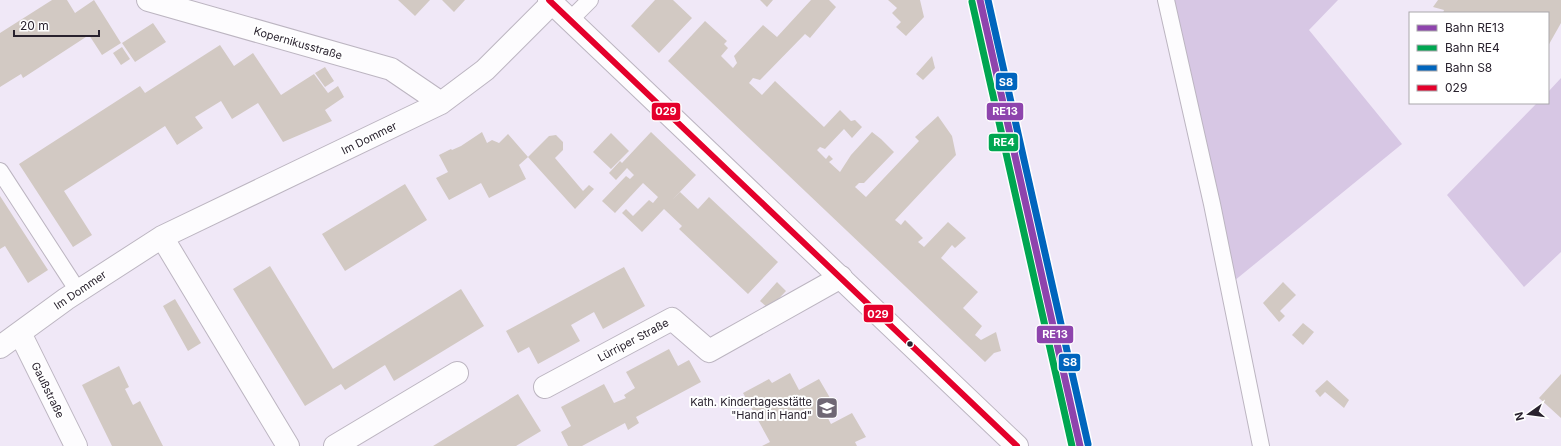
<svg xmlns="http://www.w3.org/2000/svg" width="1561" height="446" font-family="Inter,sans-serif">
<rect width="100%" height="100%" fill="#f0e8f7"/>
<path fill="#d7c7e4" d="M 1174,0 L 1338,0 L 1309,30 L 1402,144 L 1234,281 Z
M 1561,78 L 1561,252 L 1524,287 L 1447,195 L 1537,103 L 1548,103 L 1548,92 Z"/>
<path fill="#d2c9c3" d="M 52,0 L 67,0 L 75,13 L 94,0 L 121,43 L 102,55 L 89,35 L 23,78 L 21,74 L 0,87 L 0,33 Z
M 398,0 L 430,0 L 415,16 Z
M 442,0 L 465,0 L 454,12 Z
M 655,0 L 673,0 L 692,18 L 659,53 L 631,26 Z
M 760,0 L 773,0 L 767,7 Z
M 811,0 L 829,0 L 836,7 L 810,38 L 805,34 L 760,80 L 753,78 L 749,83 L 762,95 L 775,81 L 824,127 L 840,110 L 851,121 L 855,120 L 862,127 L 852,138 L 844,129 L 825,149 L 820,147 L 817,150 L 826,159 L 829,155 L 833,159 L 829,162 L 840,172 L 851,155 L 872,132 L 881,139 L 894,152 L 864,183 L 859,183 L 855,187 L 866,197 L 919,141 L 915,137 L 938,116 L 952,136 L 956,155 L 895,220 L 901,225 L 905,220 L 923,238 L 918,242 L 924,247 L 948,222 L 966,238 L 955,248 L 952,245 L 941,258 L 978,292 L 963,308 L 982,326 L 975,335 L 981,340 L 996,332 L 1001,351 L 994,353 L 985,362 L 668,61 L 705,21 L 727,41 L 724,44 L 728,48 L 721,56 L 733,68 L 737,63 L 734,56 L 763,25 L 777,37 Z
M 888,0 L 920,0 L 924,17 L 906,36 L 896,27 L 901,22 L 892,13 L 897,8 Z
M 1438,0 L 1561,0 L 1561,23 L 1548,46 L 1548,13 L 1443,13 L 1444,10 L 1433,7 Z
M 153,23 L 166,42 L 135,62 L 122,43 Z
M 220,45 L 234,66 L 253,53 L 281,95 L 314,74 L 328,93 L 338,86 L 344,97 L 325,110 L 332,121 L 283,142 L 258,103 L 232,119 L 221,101 L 195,117 L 203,128 L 177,145 L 165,126 L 64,191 L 92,235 L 73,247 L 19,164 L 140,86 L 145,93 Z
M 122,47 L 130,59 L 121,65 L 113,53 Z
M 932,56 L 935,68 L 923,80 L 916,74 Z
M 325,67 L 334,81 L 325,87 L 315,73 Z
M 482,132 L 487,143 L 492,140 L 499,143 L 508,134 L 528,157 L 519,165 L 526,179 L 489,198 L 481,183 L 449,200 L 436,178 L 448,172 L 439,155 L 451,149 L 452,150 L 461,146 Z
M 651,132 L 696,175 L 673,199 L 680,192 L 698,209 L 709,197 L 778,262 L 748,294 L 679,229 L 682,226 L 664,209 L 642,232 L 622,213 L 626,209 L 633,216 L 649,200 L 653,203 L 658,197 L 643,183 L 615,213 L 602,201 L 626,176 L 630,179 L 634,175 L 627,168 L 616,180 L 609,173 L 620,161 L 622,163 Z
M 611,133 L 629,151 L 611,169 L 593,152 Z
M 556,135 L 563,142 L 563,150 L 555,158 L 583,191 L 589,185 L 594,189 L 575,209 L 528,157 L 549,136 Z
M 405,184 L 427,220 L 345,271 L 322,234 Z
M 0,196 L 48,270 L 28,283 L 5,246 L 0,249 Z
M 270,266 L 333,369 L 461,289 L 484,326 L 394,381 L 385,365 L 345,390 L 341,384 L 305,406 L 233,289 Z
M 624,267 L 645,306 L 603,329 L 594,312 L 571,325 L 580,341 L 538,364 L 529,347 L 518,353 L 506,331 Z
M 777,282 L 786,291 L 769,309 L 760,301 Z
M 1283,282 L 1296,295 L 1280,311 L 1285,316 L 1279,322 L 1263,303 Z
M 175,299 L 201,343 L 188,351 L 163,306 Z
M 1303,323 L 1314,332 L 1303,345 L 1292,335 Z
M 669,349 L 678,366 L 689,360 L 701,382 L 636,417 L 639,423 L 628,430 L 625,423 L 582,446 L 568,446 L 561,432 L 571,426 L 561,407 L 604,384 L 614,403 L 626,398 L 624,395 L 635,388 L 626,372 Z
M 119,366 L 129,387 L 125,389 L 133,405 L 140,401 L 163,446 L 112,446 L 82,385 Z
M 790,373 L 799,390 L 819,379 L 833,403 L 823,409 L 831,424 L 852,413 L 866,437 L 855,442 L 857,446 L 762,446 L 770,442 L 743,393 L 769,379 L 772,383 Z
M 1561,374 L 1561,418 L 1539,398 Z
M 1327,380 L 1349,400 L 1344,408 L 1325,392 L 1320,397 L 1315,391 Z
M 518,394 L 541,431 L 516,446 L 433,446 Z"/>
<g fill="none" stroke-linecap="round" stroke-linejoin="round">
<g stroke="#bcb5c1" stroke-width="18">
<path id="service" d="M 1166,0 L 1212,204 L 1261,446
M 570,20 L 590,0
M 0,171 L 78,291"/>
</g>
<g stroke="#bcb5c1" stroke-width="24">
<path id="minor" d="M 148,0 L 391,69 L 441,103
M 162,237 L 288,446
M 20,333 L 76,446
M 0,347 L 66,299 L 162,237 L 441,103 L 485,70 L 552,3
M 545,387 L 672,319 L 709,351 L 841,277
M 335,446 L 457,373"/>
</g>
<g stroke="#bcb5c1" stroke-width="24">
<path id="tertiary" d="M 549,0 L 1017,446"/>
</g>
<use href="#service" stroke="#fdfcfe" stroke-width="16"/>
<use href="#minor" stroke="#fdfcfe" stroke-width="22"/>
<use href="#tertiary" stroke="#fdfcfe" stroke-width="22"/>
<g stroke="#fff" stroke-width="9">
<path id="bus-1" d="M 549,0 L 1017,446"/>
</g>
<use href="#bus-1" stroke="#e4002b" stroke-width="6"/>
<g stroke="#fff" stroke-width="10">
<path id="rail-1" d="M 980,0 L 1080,446"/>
</g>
<g stroke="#fff" stroke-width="10">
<path id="rail-2" d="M 972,2 L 1072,446"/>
</g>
<g stroke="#fff" stroke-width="10">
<path id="rail-3" d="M 988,0 L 1088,444"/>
</g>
<use href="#rail-1" stroke="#8e44ad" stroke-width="7"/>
<use href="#rail-2" stroke="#00a651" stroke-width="7"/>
<use href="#rail-3" stroke="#0065bd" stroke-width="7"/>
</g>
<defs>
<g id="school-square" transform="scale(1.15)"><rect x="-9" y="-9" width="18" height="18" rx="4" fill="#6f6774" stroke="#fff"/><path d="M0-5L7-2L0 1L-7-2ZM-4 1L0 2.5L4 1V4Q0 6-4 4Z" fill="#fff"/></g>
</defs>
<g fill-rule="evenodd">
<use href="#school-square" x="827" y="408"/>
</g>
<circle fill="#29222e" stroke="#fff" stroke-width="1.5" cx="910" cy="344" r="3.5"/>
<g text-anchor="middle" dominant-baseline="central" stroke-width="4" stroke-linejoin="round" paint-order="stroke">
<g font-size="11" fill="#29222e" stroke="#fff">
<text transform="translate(298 43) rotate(16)">Kopernikusstraße</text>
<text transform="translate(369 138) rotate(-26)">Im Dommer</text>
<text transform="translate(80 290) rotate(-34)">Im Dommer</text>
<text transform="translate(633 340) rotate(-28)">Lürriper Straße</text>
<text transform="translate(48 390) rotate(64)">Gaußstraße</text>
</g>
<g font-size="11" fill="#29222e" stroke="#fff" text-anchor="end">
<text x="812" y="402">Kath. Kindertagesstätte<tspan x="812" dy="13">"Hand in Hand"</tspan></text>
</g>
</g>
<g stroke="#fff" stroke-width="1.5">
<rect x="995" y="72" width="23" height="19" rx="4" fill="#0065bd"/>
<rect x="651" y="102" width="30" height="19" rx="4" fill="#e4002b"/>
<rect x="986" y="102" width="38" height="19" rx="4" fill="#8e44ad"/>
<rect x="988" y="133" width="31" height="19" rx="4" fill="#00a651"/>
<rect x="863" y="304" width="31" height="19" rx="4" fill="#e4002b"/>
<rect x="1036" y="325" width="38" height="19" rx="4" fill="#8e44ad"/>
<rect x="1058" y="353" width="23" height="19" rx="4" fill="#0065bd"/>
</g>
<g font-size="11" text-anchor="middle" font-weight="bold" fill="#fff">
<text x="1006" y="86">S8</text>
<text x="666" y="115">029</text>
<text x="1005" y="115">RE13</text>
<text x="1004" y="146">RE4</text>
<text x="878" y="318">029</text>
<text x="1055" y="338">RE13</text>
<text x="1070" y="366">S8</text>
</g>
<rect x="1409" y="12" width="140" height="92" fill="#ffffff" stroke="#a9a7ab"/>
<rect x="1417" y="25" width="20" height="6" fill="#8e44ad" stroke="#a9a7ab"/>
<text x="1445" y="32" font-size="12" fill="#29222e">Bahn RE13</text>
<rect x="1417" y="45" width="20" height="6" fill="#00a651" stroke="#a9a7ab"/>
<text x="1445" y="52" font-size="12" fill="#29222e">Bahn RE4</text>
<rect x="1417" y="65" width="20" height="6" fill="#0065bd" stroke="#a9a7ab"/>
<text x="1445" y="72" font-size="12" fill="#29222e">Bahn S8</text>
<rect x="1417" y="85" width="20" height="6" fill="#e4002b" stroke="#a9a7ab"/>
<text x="1445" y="92" font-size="12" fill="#29222e">029</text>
<g transform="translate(1529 414) rotate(256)" stroke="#ffffff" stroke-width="3" paint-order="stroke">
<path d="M0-3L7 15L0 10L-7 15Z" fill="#29222e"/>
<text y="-6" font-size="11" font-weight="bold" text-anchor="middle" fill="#29222e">N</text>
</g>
<path d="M14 30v6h85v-6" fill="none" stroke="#29222e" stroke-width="2"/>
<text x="20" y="30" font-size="12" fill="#29222e" stroke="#ffffff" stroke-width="3" paint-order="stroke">20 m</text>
</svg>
